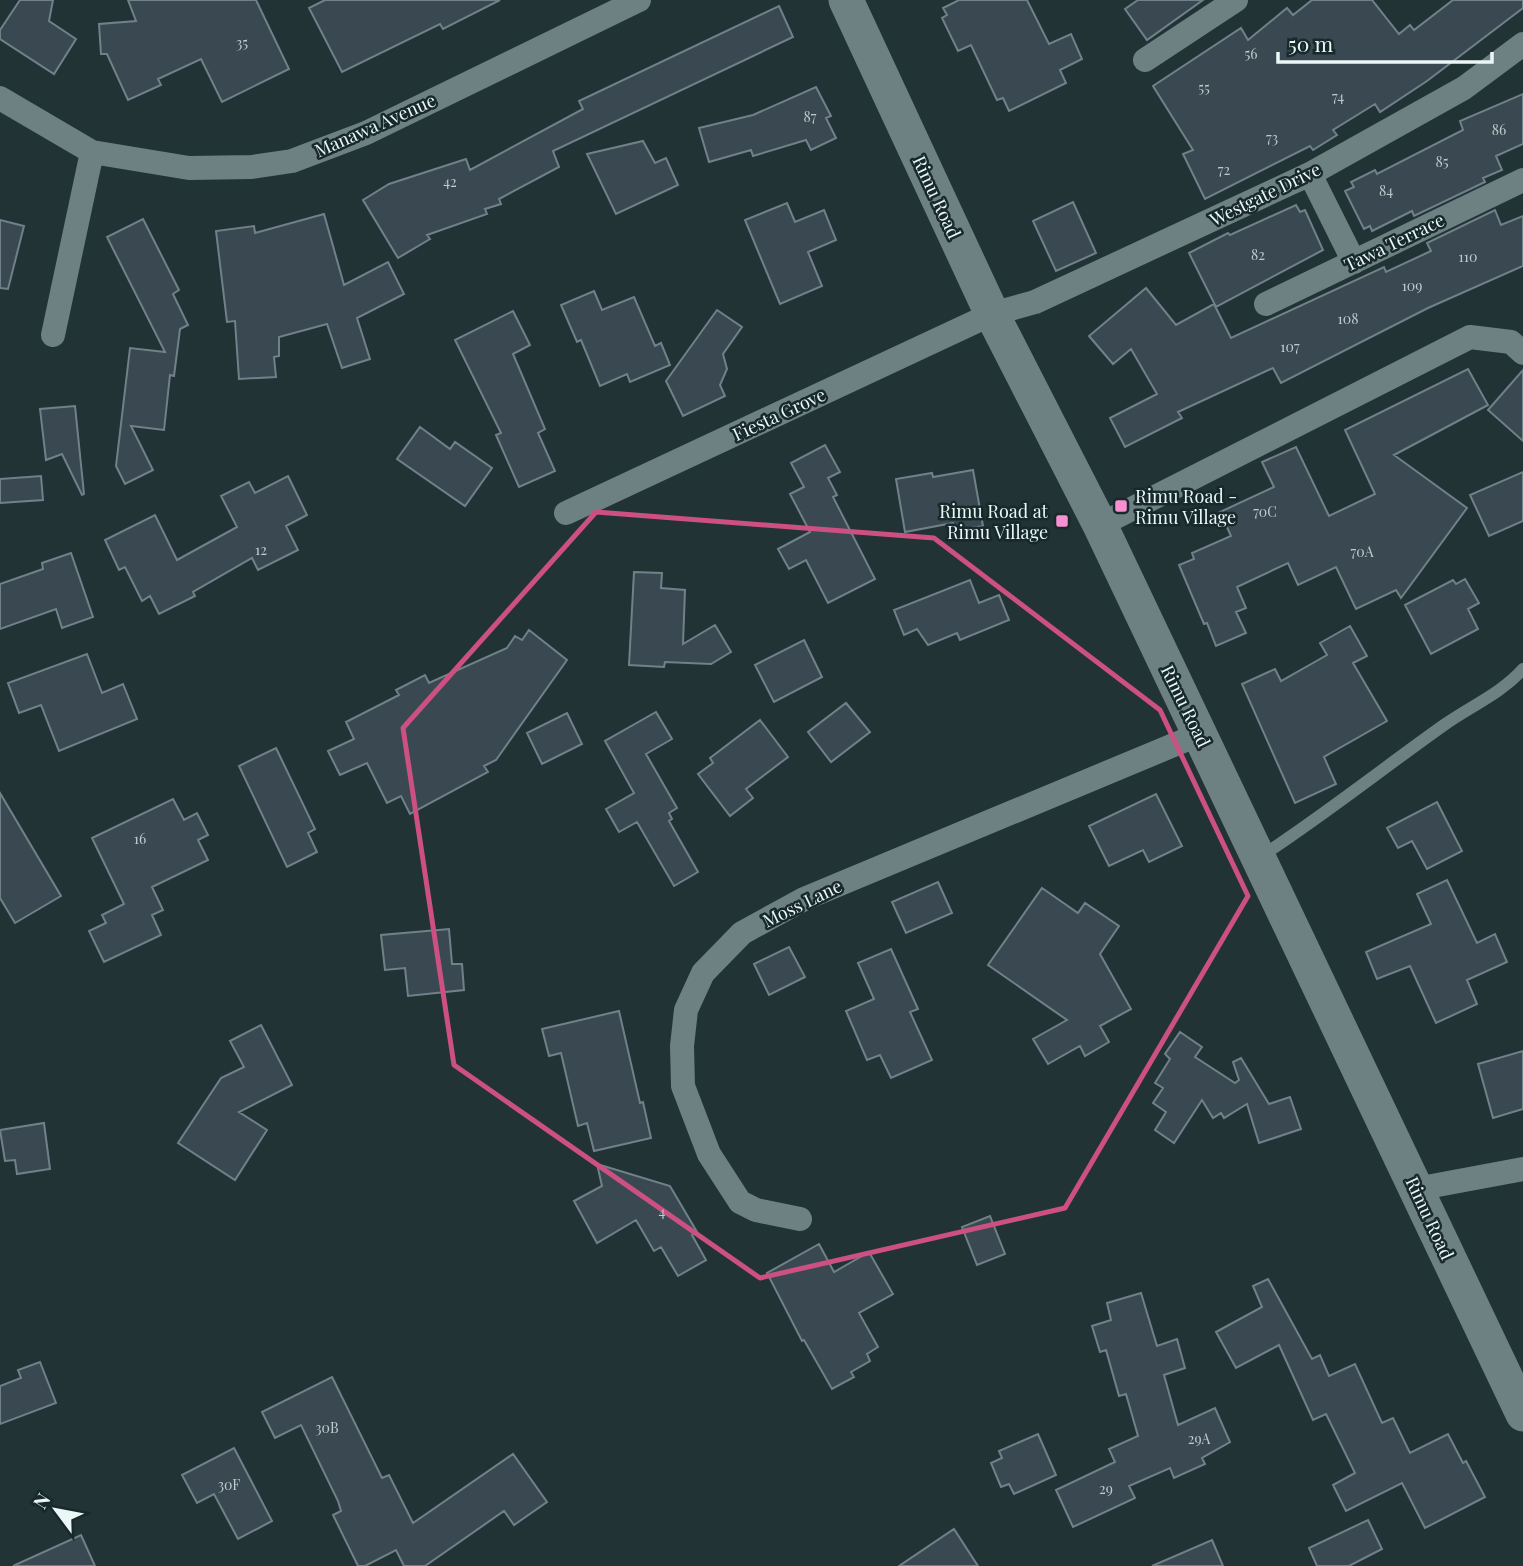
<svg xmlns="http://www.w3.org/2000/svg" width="1523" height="1566" font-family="'Playfair Display',serif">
<rect width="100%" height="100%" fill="#213334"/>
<path fill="#3a4951" stroke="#71818a" stroke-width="2" d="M 20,0 L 53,0 L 49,21 L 76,39 L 54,74 L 0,39 L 0,30 Z
M 128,0 L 256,0 L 289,69 L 222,102 L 201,59 L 158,79 L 161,85 L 128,100 L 107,54 L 101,54 L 99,24 L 136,21 Z
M 325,0 L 500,0 L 443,29 L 440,24 L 342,72 L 309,8 Z
M 959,0 L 1027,0 L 1049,44 L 1071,34 L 1082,59 L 1060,70 L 1066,83 L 1009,111 L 1003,98 L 997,100 L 971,45 L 958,51 L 942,18 L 947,15 L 943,8 Z
M 1138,0 L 1203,0 L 1147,40 L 1125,9 Z
M 1312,0 L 1372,0 L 1399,34 L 1410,25 L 1414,30 L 1453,0 L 1523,0 L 1523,8 L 1427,81 L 1380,112 L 1375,104 L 1333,130 L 1337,135 L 1313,150 L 1310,146 L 1205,199 L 1183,154 L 1193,150 L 1153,86 L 1241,28 L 1248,40 L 1287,8 L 1293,15 Z
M 779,6 L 793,37 L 553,151 L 559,167 L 499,199 L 501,204 L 485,209 L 487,214 L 427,235 L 430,239 L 398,258 L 363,200 L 389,184 L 466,159 L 470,170 L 583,109 L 579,101 Z
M 816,87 L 831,116 L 826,118 L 836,138 L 811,150 L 806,140 L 753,156 L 751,150 L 709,162 L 699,128 L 753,115 Z
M 1523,94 L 1523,144 L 1496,156 L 1502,170 L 1483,178 L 1485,182 L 1414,216 L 1412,211 L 1372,231 L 1370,226 L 1364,229 L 1345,191 L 1354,187 L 1351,182 L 1375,170 L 1377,174 L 1463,130 L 1460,121 Z
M 643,141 L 655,163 L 666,158 L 678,185 L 616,214 L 587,154 Z
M 1073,202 L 1096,253 L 1056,271 L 1033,221 Z
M 787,203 L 795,222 L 824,210 L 836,240 L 808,252 L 822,286 L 780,304 L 745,220 Z
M 1296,205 L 1300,212 L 1305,210 L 1323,250 L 1216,307 L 1189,253 L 1228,233 L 1230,235 Z
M 1495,210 L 1501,225 L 1523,216 L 1523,266 L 1428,308 L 1281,383 L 1273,368 L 1178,412 L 1182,418 L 1125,447 L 1110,418 L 1157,394 L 1131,349 L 1113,364 L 1089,336 L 1146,288 L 1176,325 L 1214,304 L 1231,338 L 1384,267 L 1386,272 L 1431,251 L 1427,243 Z
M 324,214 L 344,285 L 388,262 L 404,294 L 357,318 L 370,359 L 342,368 L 327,324 L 279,337 L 279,356 L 274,357 L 276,377 L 239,379 L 235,321 L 227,322 L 216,231 L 254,226 L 255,233 Z
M 143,219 L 179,290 L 173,294 L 188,325 L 180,329 L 174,376 L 170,375 L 164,430 L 131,426 L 153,470 L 125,484 L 116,466 L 130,348 L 165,352 L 107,237 Z
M 0,220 L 24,226 L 8,289 L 0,288 Z
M 594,291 L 602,310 L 634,297 L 655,346 L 661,343 L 670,365 L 630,382 L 627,374 L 600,386 L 581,340 L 577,342 L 561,305 Z
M 717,310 L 742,327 L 723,354 L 727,369 L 720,385 L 725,396 L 683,416 L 666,381 Z
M 513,311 L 530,345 L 513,354 L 545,429 L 538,433 L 555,471 L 519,487 L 496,435 L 501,433 L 455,340 Z
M 1468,369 L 1488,405 L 1394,455 L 1467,508 L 1401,598 L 1396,590 L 1356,609 L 1336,567 L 1298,585 L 1288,563 L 1237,587 L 1246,608 L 1236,612 L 1246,633 L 1216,646 L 1207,623 L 1204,624 L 1179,565 L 1194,559 L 1192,553 L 1231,536 L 1220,512 L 1274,487 L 1262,462 L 1296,447 L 1329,516 L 1375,494 L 1345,430 Z
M 1523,370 L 1523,441 L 1488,410 Z
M 75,406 L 84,494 L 82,495 L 62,454 L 46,460 L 40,409 Z
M 420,427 L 450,449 L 455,442 L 492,468 L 465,506 L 397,459 Z
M 825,445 L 840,472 L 828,478 L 837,495 L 833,497 L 875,579 L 828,603 L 806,560 L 789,569 L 778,549 L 810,532 L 790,494 L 804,487 L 791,463 Z
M 973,470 L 983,526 L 955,531 L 953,523 L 905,532 L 896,479 L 932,473 L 933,477 Z
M 1523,472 L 1523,521 L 1489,536 L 1470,495 Z
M 41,476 L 43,500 L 0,503 L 0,479 Z
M 288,476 L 307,515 L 286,526 L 298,550 L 258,570 L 252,558 L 193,592 L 195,596 L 159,614 L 150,596 L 142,601 L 125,567 L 119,570 L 105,540 L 155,515 L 177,560 L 237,527 L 221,496 L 249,482 L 255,493 Z
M 71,553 L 93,617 L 62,628 L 56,609 L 0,629 L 0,584 L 43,569 L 42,563 Z
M 634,572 L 662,573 L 661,588 L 685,590 L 683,644 L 715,625 L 731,652 L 711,664 L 665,662 L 664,667 L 629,665 Z
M 1465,579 L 1479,603 L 1468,609 L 1478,629 L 1431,654 L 1405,605 L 1453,580 L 1456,584 Z
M 970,580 L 979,603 L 999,595 L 1009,620 L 960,640 L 957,633 L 928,645 L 917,629 L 904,635 L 894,610 Z
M 1350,626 L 1367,656 L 1353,663 L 1387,721 L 1324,757 L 1336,784 L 1295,803 L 1242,684 L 1275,669 L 1281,681 L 1327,655 L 1320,643 Z
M 529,630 L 567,660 L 496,760 L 484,766 L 488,772 L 410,814 L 401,796 L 387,803 L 367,763 L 340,775 L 328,751 L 354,739 L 346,722 L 399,695 L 396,690 L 425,675 L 429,683 L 507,648 L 515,636 L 522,640 Z
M 804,640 L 822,677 L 774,702 L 755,665 Z
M 87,654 L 102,693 L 123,684 L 137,719 L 59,751 L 41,705 L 19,713 L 8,683 Z
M 846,703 L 870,732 L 831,762 L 808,732 Z
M 656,712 L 672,739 L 646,754 L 677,808 L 669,813 L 672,819 L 669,821 L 698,872 L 674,886 L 637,822 L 619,832 L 606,809 L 634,793 L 605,741 Z
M 567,713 L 582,744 L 542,764 L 527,733 Z
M 760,720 L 788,757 L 746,789 L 753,798 L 730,816 L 698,774 L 713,763 L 710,758 Z
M 276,748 L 315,829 L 308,833 L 317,852 L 287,867 L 239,766 Z
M 0,793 L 61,896 L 15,923 L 0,898 Z
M 1156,794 L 1182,846 L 1149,862 L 1143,850 L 1109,866 L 1089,826 Z
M 173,799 L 184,820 L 197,813 L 208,835 L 198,840 L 208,860 L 152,887 L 163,910 L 152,915 L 161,935 L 104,962 L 89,931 L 106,923 L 102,915 L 124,904 L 92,838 Z
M 1437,802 L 1462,851 L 1427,869 L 1412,841 L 1398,848 L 1387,828 Z
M 1447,880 L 1477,943 L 1495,934 L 1507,962 L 1467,980 L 1477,1004 L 1436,1023 L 1410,966 L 1377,979 L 1366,952 L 1431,924 L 1417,894 Z
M 938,882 L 952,913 L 906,933 L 892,902 Z
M 1042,888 L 1078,913 L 1085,903 L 1119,926 L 1100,954 L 1131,1009 L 1100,1026 L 1109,1042 L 1085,1056 L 1080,1046 L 1048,1064 L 1033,1039 L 1067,1020 L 988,965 Z
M 449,929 L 452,964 L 462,964 L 464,990 L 408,996 L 405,968 L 385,970 L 381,935 Z
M 789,947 L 805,977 L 769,995 L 754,964 Z
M 891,949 L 918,1009 L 910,1012 L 932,1060 L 891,1078 L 880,1055 L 867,1060 L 846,1011 L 874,999 L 858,963 Z
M 619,1011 L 640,1103 L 643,1102 L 651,1138 L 594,1151 L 587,1123 L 578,1126 L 561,1053 L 549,1056 L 542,1029 Z
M 261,1025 L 292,1085 L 239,1112 L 267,1130 L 235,1180 L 178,1143 L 221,1078 L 244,1067 L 230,1041 Z
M 1180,1032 L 1202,1047 L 1195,1057 L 1235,1083 L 1239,1080 L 1233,1062 L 1241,1058 L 1269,1104 L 1290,1097 L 1301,1129 L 1259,1143 L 1247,1104 L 1224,1118 L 1221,1113 L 1213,1118 L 1202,1100 L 1174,1143 L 1155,1130 L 1166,1112 L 1153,1103 L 1163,1088 L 1155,1083 L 1170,1059 L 1165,1054 Z
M 1523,1051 L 1523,1109 L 1493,1118 L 1478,1064 Z
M 44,1123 L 50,1169 L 17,1174 L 15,1160 L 5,1161 L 0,1130 Z
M 597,1164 L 670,1186 L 697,1232 L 692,1235 L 706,1260 L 678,1276 L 661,1247 L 654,1251 L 636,1220 L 597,1243 L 574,1201 L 602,1186 Z
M 990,1216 L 1005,1254 L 977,1265 L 962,1227 Z
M 819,1244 L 834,1272 L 869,1252 L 893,1294 L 859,1313 L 878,1347 L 867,1354 L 870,1361 L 851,1372 L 854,1377 L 832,1389 L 804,1340 L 802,1341 L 767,1273 Z
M 1268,1279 L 1312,1359 L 1320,1355 L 1329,1376 L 1355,1364 L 1382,1423 L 1393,1418 L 1410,1453 L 1448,1434 L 1463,1463 L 1466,1461 L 1485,1497 L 1425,1528 L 1402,1483 L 1346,1511 L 1333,1485 L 1355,1473 L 1326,1414 L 1313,1420 L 1279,1345 L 1236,1368 L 1216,1332 L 1262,1307 L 1253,1286 Z
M 1141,1293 L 1157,1346 L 1177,1339 L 1185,1368 L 1164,1375 L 1178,1425 L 1215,1408 L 1230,1442 L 1202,1458 L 1205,1464 L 1174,1478 L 1170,1468 L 1129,1486 L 1135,1498 L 1073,1527 L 1056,1490 L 1115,1462 L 1109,1449 L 1138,1436 L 1126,1394 L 1119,1396 L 1106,1350 L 1100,1352 L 1092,1326 L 1111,1320 L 1107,1303 Z
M 40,1362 L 56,1403 L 0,1424 L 0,1386 L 21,1378 L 18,1370 Z
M 332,1377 L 382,1478 L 389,1475 L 413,1523 L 513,1454 L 547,1502 L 514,1525 L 504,1511 L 425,1566 L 404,1566 L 396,1550 L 365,1566 L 358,1566 L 333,1515 L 341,1511 L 338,1501 L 301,1425 L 275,1438 L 262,1412 Z
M 1038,1434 L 1056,1475 L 1014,1494 L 1009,1484 L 1001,1487 L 991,1463 L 1002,1458 L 999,1451 Z
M 234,1448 L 272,1521 L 238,1539 L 214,1494 L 197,1503 L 182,1475 Z
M 1368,1520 L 1382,1549 L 1349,1566 L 1317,1566 L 1309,1548 Z
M 954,1529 L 978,1566 L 899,1566 Z
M 81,1535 L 95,1566 L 13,1566 Z
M 1212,1540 L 1223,1566 L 1152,1566 Z"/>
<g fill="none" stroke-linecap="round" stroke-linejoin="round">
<path stroke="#6d8182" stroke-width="12" d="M 1260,857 C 1323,816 1382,769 1444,725 C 1469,707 1502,693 1523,669"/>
<path stroke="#6d8182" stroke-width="24" d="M 1145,60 L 1236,0
M 0,98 L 92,152 L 189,168 L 252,167 L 292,161 L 366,133 L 639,0
M 1310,174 L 1354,262
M 1266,304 L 1523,180
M 53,335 L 92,152
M 566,513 L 992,314 L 1035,302 L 1310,174 L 1464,88 L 1523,44
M 1100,525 L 1470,337 L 1511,342 L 1523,353
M 1416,1189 L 1523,1169
M 800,1219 L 756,1210 L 740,1202 L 709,1154 L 683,1086 L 682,1046 L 686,1010 L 703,973 L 742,933 L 804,899 L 1200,734"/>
<path stroke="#6d8182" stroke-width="35" d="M 846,0 L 992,314 L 1100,525 L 1523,1414"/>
</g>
<path fill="none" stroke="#cc5082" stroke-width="5" stroke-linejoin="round" d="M 596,512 L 934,538 L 1160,710 L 1248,896 L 1065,1208 L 760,1278 L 454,1065 L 403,728 Z"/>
<g fill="#f690d0" stroke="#17292a" stroke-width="2.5">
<rect x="1114" y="499" width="14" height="14" rx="3.5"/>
<rect x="1055" y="514" width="14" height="14" rx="3.5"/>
</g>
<g text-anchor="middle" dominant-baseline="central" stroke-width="5" stroke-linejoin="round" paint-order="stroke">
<g font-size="14" fill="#bfcbce">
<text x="242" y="42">35</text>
<text x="1251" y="53">56</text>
<text x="1204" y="87">55</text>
<text x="1338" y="96">74</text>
<text x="810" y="116">87</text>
<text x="1499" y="129">86</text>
<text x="1272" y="137">73</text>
<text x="1442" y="161">85</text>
<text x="1224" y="169">72</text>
<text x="450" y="181">42</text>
<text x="1386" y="190">84</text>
<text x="1258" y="254">82</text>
<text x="1468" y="256">110</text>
<text x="1412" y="285">109</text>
<text x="1348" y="318">108</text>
<text x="1290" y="346">107</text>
<text x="1265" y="511">70C</text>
<text x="261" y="549">12</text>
<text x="1362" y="551">70A</text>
<text x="140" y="838">16</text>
<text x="662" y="1211">4</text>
<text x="327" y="1427">30B</text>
<text x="1199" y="1438">29A</text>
<text x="229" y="1484">30F</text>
<text x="1106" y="1488">29</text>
</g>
<g font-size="18" fill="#ebf6f7" stroke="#17292a">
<text transform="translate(375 125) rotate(-24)">Manawa Avenue</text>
<text transform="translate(1265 194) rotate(-26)">Westgate Drive</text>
<text transform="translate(937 197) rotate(65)">Rimu Road</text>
<text transform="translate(1394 242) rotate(-26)">Tawa Terrace</text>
<text transform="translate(779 414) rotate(-25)">Fiesta Grove</text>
<text transform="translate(1186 706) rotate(64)">Rimu Road</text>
<text transform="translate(802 903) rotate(-26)">Moss Lane</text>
<text transform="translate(1430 1218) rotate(65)">Rimu Road</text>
</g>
<g font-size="18" fill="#ebf6f7" stroke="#17292a" text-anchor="start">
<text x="1135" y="496">Rimu Road -<tspan x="1135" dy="21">Rimu Village</tspan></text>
<text x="1048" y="511" text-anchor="end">Rimu Road at<tspan x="1048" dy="21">Rimu Village</tspan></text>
</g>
</g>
<g transform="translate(56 1510) rotate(302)" stroke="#17292a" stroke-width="5" paint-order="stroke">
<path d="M0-5L12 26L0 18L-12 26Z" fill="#ebf6f7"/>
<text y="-10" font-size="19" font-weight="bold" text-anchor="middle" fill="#ebf6f7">N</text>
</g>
<path d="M1278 52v10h214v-10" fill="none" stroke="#ebf6f7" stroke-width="3.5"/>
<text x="1288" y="52" font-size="21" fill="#ebf6f7" stroke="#17292a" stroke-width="5" paint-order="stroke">50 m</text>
</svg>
